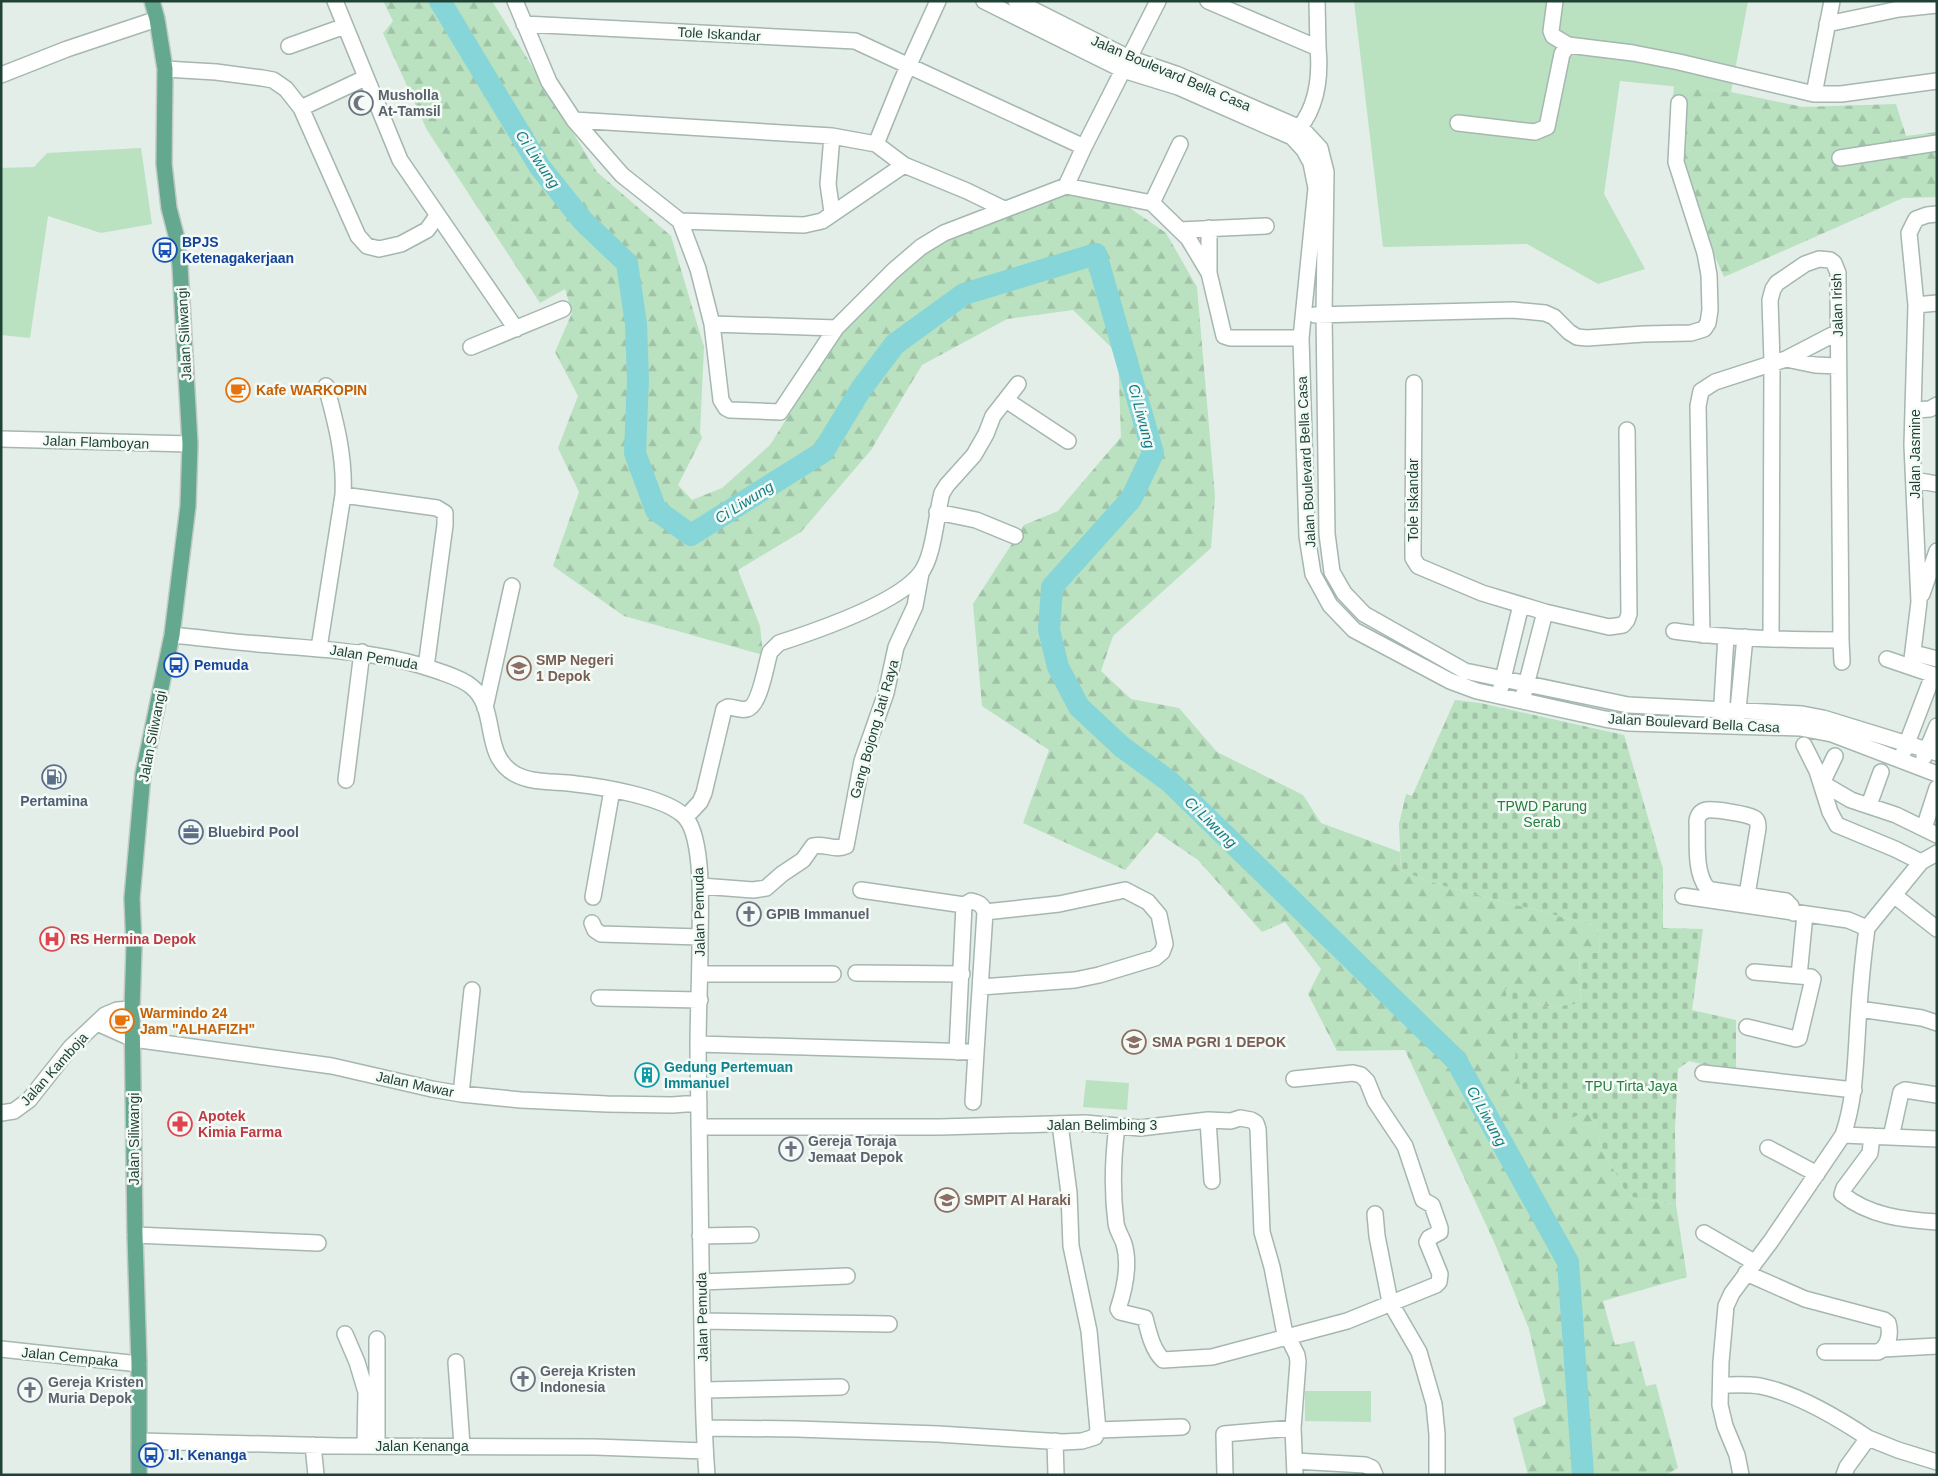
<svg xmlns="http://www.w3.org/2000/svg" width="1938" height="1476" font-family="Arial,sans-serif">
<defs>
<pattern id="forest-firs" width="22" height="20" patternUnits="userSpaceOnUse" patternTransform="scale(1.25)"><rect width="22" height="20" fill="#bae1c0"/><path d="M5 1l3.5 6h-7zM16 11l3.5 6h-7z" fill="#a0c2a6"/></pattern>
<pattern id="cemetery-stones" width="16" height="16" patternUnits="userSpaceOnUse" patternTransform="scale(1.25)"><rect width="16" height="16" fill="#bae1c0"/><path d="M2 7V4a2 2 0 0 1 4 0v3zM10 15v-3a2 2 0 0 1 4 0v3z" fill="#a0c2a6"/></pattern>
</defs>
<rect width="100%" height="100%" fill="#e3eee8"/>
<path fill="#bae1c0" d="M 1354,1 L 1748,1 L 1731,92 L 1620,81 L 1604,194 L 1645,269 L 1598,284 L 1527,244 L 1383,247 Z
M 141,148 L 152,224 L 101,233 L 48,216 L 30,338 L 1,335 L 1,168 L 34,167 L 47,153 Z
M 1086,1080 L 1129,1083 L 1127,1110 L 1083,1107 Z
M 1305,1391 L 1371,1391 L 1371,1422 L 1305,1421 Z"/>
<path fill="url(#forest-firs)" d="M 383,1 L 492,1 L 597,172 L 671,236 L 704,347 L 700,432 L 702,438 L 678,485 L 692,500 L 722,488 L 770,445 L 868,289 L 933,234 L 1076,192 L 1127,206 L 1166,233 L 1197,287 L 1215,496 L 1211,548 L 1113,636 L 1101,671 L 1131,699 L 1179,708 L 1217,752 L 1303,795 L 1321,823 L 1400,852 L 1401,871 L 1447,887 L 1597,926 L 1600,952 L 1579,956 L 1581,1004 L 1543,1007 L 1506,988 L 1521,1090 L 1590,1109 L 1602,1148 L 1628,1196 L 1676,1205 L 1687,1277 L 1603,1301 L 1615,1345 L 1634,1341 L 1646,1386 L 1656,1384 L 1678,1468 L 1666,1475 L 1528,1475 L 1513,1418 L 1546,1404 L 1529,1329 L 1495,1244 L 1405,1050 L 1337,1051 L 1308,994 L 1321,969 L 1285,922 L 1262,932 L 1198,860 L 1157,832 L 1125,870 L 1023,823 L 1049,750 L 982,706 L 973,604 L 1024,525 L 1058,511 L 1121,437 L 1118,354 L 1073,310 L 1007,319 L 922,365 L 871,450 L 801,532 L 738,570 L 760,626 L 763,655 L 624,616 L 553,566 L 579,492 L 558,448 L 578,396 L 555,352 L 572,313 L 565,289 L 540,303 L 427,130 L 383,33 L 393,21 Z
M 1674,86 L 1731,92 L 1803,107 L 1896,104 L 1906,136 L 1937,132 L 1937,197 L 1903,198 L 1724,277 L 1669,154 Z"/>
<path fill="url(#cemetery-stones)" d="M 1455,700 L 1480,703 L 1624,735 L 1663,869 L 1663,928 L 1703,929 L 1692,1010 L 1736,1020 L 1736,1072 L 1689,1061 L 1678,1069 L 1675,1128 L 1676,1205 L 1628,1196 L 1602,1148 L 1590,1109 L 1556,1126 L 1521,1090 L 1505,987 L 1543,1007 L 1581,1004 L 1579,955 L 1600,952 L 1597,926 L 1447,887 L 1401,871 L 1399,824 L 1406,794 L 1412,796 Z"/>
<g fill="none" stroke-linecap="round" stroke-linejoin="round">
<path stroke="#86d5d8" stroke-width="22" d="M 440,1 L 540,167 L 583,221 L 627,263 L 636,324 L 638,379 L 635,453 L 656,510 L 691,535 L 823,452 L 861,389 L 895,344 L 964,294 L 1096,254 L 1153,453 L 1131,499 L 1052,587 L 1049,630 L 1058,667 L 1079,707 L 1122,747 L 1169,781 L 1456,1060 L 1568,1262 L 1583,1475"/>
<g stroke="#a5b7af" stroke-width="18">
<path id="minor" d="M 335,1 L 400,160 L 516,329
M 515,1 L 549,82 L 574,120 L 622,175 L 680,221 L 698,269 L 712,324 L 721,400 L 726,408 L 730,410 L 780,412 L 836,328 L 893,271 L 921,247 L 944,233 L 1066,186 L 1152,203 L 1188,238 L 1209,273 L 1224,336 L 1230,338 L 1301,338
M 984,1 L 1123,70 L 1178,87 L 1292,137 L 1304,150 L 1311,163 L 1316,188 L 1301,338 L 1307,536 L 1313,574 L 1330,605 L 1354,630 L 1450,681 L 1477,691 L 1605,719 L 1629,723 L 1800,728 L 1832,734 L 1937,774
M 1016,1 L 1129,58 L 1176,74 L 1300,128 L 1307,134 L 1320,148 L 1326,172 L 1324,314 L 1327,534 L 1332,572 L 1344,593 L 1364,614 L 1465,671 L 1628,705 L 1802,714 L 1823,718 L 1937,753
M 1208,1 L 1318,48 C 1321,80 1316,112 1293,135
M 1317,1 L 1318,48
M 1555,1 L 1551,31 L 1553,36 L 1568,45 L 1633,53 L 1679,62 L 1814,94 L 1841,94 L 1937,81
M 524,24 L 855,41 L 1084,147
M 1827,24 L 1899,9 L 1937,5
M 289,46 L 345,26
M 165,69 L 216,72 L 262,78 L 273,80 L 286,89 L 301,108 L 358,236 L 367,246 L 379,249 L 401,244 L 427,230 L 437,216
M 1,75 L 67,49 L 157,19
M 1814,94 L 1832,1
M 301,108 L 365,78
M 574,120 L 832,136 L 876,144 L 904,165 L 967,191 L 1004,209
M 1458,123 L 1535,132 L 1547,127 L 1562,54 L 1568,45
M 832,136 L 828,184 L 832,212
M 876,144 L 902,80 L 938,1
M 1840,158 L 1937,143
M 1066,186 L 1084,147 L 1158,1
M 1152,203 L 1180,144
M 680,221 L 804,225 L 822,221 L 904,165
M 1209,228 L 1209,271
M 1180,230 L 1266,226
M 1916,305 L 1937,303
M 1315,315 L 1513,310 L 1545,313 L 1554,317 L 1569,332 L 1577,337 L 1587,338 L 1644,334 L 1691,333 L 1704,329 L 1708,323 L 1710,310 L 1709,275 L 1705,253 L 1676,162 L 1679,103
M 712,324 L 836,328
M 471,347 L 563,309
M 1786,359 L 1815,365 L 1838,366
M 1414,383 L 1413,548 L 1413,558 L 1418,566 L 1482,593 L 1545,612 L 1609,627 L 1623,625 L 1627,620 L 1629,614 L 1627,430
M 1007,398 L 1012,404 L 1068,441
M 1915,410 L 1930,409 L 1937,405
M 1,439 L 190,444
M 1914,480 L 1937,484
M 343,495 L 437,508 L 445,513 L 445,525 L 426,667
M 937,512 L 976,520 L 1015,536
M 1922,594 L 1937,551
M 1674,631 C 1729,639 1786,640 1841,640 L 1838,284 L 1838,273 L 1834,263 L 1830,260 L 1819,259 L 1805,264 L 1777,283 L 1773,289 L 1770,300 L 1772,362 L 1771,639
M 172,635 C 205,638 238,643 272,645 C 328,650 384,652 438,671 C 449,675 463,679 472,687 C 499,709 481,755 515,774 C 533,784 556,781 576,784 C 604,787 663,797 683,815 C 705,834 700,914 700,943 C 700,978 698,1014 698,1049 C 699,1143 700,1237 702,1331 C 703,1379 703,1427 707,1475
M 1702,635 L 1698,406 L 1701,391 L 1715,382 L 1786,359 L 1838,332
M 1841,640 L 1842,662
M 319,648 L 343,495 C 345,457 336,423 326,386
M 1914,653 L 1937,659
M 1887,659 L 1937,676
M 1911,667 L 1919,602 L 1912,445 L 1916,305 L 1909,233 L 1916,219 L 1927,215 L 1937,214
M 1501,687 L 1521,605
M 1524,693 L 1545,612
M 485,708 L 512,586
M 1721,719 L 1726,636
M 1737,720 L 1745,637
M 1804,745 L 1817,771 L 1830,812 L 1837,825 L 1895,849 L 1921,862
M 1904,751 L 1933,675
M 1835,756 L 1822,783 L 1851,800 L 1896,815 L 1937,835
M 1924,757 L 1937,726
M 346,780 L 362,652
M 1869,805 L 1881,772
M 686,817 L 700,802 L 704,793 L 724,709 L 728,707 C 734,707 741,711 747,709 C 760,706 766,664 770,652 L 779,643 C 816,631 896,604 920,574 C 934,557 936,515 942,493 L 947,485 L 974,455 L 986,434 L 993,416 L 1018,384
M 1924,828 L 1937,788
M 701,886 L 753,890 L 766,888 L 782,874 L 803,860 L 813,846 C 824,843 836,851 846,846 L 862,761 L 886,693 L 896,647 L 915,606 L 921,573
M 861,890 L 964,905 L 971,901 C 979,903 982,904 985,912 L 976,1052
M 1747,895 L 1758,828 C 1758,824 1758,820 1754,818 C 1747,814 1715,809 1707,810 C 1701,811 1698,815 1697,821 C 1698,842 1694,871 1707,888 L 1712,890 L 1786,901 L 1791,906 L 1793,913
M 1683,896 L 1848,920 L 1867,928 C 1862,965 1859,1002 1857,1039 C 1855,1072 1854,1103 1843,1135 L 1771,1241 L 1732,1293 L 1726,1306 L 1721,1362 L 1720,1405 L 1725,1426 L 1737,1455 L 1741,1475
M 1895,896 L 1937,929
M 593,897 L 612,790
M 592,923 L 595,930 L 601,934 L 700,937
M 1867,928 L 1921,862 L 1937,853
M 1754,972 L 1799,976 L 1805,914
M 856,973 L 962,974
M 700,974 L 833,974
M 981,987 L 1075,980 L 1099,975 L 1155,958 L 1162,952 L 1165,944 L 1159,915 L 1148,902 L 1125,890 L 1059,904 L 985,912
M 599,998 L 700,1000
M 1859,1009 L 1922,1018 L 1937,1023
M 97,1023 L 133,1039 L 332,1066 L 432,1089 L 461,1094 L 521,1100 L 607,1104 L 672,1105 L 699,1103
M 1747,1027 L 1796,1039 L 1799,1038 L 1813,979 L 1811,977 L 1799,976
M 698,1044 L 976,1052 L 973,1102
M 957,1052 L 964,905
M 1703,1073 L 1854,1090
M 461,1094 L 472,990
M 1,1113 L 14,1111 L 29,1100 L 71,1047 L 105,1015 L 117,1010 L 132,1009
M 1208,1120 L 1212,1181
M 1117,1126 C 1113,1157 1112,1192 1116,1223 C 1117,1231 1122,1237 1124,1244 C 1130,1264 1124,1291 1118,1309 L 1120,1312 L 1145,1318 C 1149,1333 1152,1349 1163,1360 L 1212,1357 L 1347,1321 L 1436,1285 L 1439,1282 L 1440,1274 L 1427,1242 L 1429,1238 L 1440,1232 L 1440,1228 L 1432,1205 L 1423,1200 L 1405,1146 L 1375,1101 L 1367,1081 L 1361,1075 L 1353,1073 L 1294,1079
M 700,1127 L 940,1127 L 1085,1123 L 1140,1128 L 1208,1120 L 1231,1121 L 1240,1118 L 1251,1120 L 1256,1123 L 1258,1129 L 1262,1232 L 1272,1267 L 1284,1329 L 1297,1355 L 1298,1362 L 1293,1428 L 1295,1475
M 1843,1135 L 1937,1139
M 1872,1136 L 1870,1153 L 1844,1188 L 1842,1194 C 1869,1216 1904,1220 1937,1222
M 1891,1137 L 1901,1092 L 1905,1090 L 1937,1095
M 1768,1148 L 1817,1174
M 1375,1214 L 1377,1236 L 1390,1302 L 1419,1352 L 1434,1404 L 1437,1434 L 1437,1475
M 1704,1233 L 1754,1262
M 135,1235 L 318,1243
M 700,1236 L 751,1235
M 1746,1273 L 1805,1299 L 1884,1320 L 1888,1323 C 1891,1333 1889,1347 1878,1352 L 1825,1352
M 701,1282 L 847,1276
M 702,1321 L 889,1324
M 345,1334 L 357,1362 L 366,1392 L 365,1446
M 1,1349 L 139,1364
M 1883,1349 L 1937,1346
M 456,1362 L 462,1445
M 1721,1385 C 1733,1385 1747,1384 1760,1386 C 1795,1393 1838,1418 1868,1438 L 1847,1467 L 1844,1475
M 704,1390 L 841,1387
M 705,1428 L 797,1429 L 938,1434 L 1063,1442 L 1082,1441 L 1095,1437 L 1098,1430 L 1089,1331 L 1071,1246 L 1069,1193 L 1060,1124
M 1098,1430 L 1182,1427
M 1868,1438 L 1898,1450 L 1937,1462
M 139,1441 L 340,1446 L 595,1447 L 705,1451
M 1055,1441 L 1056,1475
M 313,1445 L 316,1475
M 377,1446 L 377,1339
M 1295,1461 L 1365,1465 L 1372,1468 L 1375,1475
M 1225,1475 L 1224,1434 L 1293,1428"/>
</g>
<g stroke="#c1cac6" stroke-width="18">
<path id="major" d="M 139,1475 L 139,1364 L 135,1235 L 132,1009 L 134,947 L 132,898 L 143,774 L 172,635 L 188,506 L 190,444 L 180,266 L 177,239 L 169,208 L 164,164 L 165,69 L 157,19 L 152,1"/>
</g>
<use href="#minor" stroke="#fff" stroke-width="15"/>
<use href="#major" stroke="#63a88f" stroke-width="15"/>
</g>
<defs>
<g id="mosque-ring" transform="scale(1.25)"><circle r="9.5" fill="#f4faf6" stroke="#6b7280" stroke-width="1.5"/><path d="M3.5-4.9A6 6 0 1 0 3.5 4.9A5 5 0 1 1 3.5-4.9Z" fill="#6b7280"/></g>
<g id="bus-ring" transform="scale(1.25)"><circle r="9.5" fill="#f4faf6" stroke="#1a4fb4" stroke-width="1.5"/><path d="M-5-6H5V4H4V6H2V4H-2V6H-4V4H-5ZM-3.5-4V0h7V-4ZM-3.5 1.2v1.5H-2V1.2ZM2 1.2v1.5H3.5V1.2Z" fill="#1a4fb4"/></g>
<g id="cafe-ring" transform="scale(1.25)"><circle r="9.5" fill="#f4faf6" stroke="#e8710a" stroke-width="1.5"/><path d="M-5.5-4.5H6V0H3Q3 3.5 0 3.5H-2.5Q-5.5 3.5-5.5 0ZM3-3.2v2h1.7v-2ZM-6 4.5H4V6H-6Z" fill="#e8710a"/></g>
<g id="school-ring" transform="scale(1.25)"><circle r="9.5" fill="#f4faf6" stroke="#8d6e63" stroke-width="1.5"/><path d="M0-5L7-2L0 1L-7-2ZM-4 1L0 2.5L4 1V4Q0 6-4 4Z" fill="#8d6e63"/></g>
<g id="fuel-ring" transform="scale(1.25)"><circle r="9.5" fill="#f4faf6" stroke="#5c6f8a" stroke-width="1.5"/><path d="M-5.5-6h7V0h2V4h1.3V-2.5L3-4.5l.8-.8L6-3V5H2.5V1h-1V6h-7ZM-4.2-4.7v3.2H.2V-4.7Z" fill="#5c6f8a"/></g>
<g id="office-ring" transform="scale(1.25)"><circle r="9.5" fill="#f4faf6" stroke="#5c6f8a" stroke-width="1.5"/><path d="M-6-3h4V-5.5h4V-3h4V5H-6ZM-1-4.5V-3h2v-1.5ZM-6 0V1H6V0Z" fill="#5c6f8a"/></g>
<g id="church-ring" transform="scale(1.25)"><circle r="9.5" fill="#f4faf6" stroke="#6b7280" stroke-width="1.5"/><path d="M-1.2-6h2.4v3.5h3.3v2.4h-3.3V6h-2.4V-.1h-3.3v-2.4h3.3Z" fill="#6b7280"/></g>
<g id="hospital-ring" transform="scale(1.25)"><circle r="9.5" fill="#f4faf6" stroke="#e0444e" stroke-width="1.5"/><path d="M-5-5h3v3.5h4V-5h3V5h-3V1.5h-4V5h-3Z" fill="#e0444e"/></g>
<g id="building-ring" transform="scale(1.25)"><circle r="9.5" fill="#f4faf6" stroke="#0f9aa8" stroke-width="1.5"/><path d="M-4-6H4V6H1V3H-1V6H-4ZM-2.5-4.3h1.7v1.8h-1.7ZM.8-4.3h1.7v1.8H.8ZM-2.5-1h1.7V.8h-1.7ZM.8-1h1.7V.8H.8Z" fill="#0f9aa8"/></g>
<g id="pharmacy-ring" transform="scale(1.25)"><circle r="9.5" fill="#f4faf6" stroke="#e0444e" stroke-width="1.5"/><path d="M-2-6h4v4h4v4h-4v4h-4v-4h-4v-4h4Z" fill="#e0444e"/></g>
</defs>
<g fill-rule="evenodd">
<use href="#mosque-ring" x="361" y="103"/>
<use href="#bus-ring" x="165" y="250"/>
<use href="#cafe-ring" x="238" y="390"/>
<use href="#bus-ring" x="176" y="665"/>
<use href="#school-ring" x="519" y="668"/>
<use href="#fuel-ring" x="54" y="777"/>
<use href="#office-ring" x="191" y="832"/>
<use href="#church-ring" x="749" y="914"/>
<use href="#hospital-ring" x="52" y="939"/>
<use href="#cafe-ring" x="122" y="1021"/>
<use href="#school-ring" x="1134" y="1042"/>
<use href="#building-ring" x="647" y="1075"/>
<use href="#pharmacy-ring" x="180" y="1124"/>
<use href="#church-ring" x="791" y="1149"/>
<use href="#school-ring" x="947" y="1200"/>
<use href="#church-ring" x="523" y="1379"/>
<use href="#church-ring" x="30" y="1390"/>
<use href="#bus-ring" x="151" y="1455"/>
</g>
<g text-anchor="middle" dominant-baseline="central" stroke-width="5" stroke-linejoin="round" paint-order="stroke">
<g font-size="14" fill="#204235" stroke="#f4faf6">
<text transform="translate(719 34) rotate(3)">Tole Iskandar</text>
<text transform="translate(1171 73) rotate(23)">Jalan Boulevard Bella Casa</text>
<text transform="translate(1837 305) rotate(-92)">Jalan Irish</text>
<text transform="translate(184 334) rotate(-93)">Jalan Siliwangi</text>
<text transform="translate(96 442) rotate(2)">Jalan Flamboyan</text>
<text transform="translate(1915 454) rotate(-90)">Jalan Jasmine</text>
<text transform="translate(1306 462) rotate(-93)">Jalan Boulevard Bella Casa</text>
<text transform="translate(1413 500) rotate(-90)">Tole Iskandar</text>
<text transform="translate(374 657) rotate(10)">Jalan Pemuda</text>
<text transform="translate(1694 723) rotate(3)">Jalan Boulevard Bella Casa</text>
<text transform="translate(874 729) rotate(-74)">Gang Bojong Jati Raya</text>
<text transform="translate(152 736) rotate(-79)">Jalan Siliwangi</text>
<text transform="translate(699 912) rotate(-91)">Jalan Pemuda</text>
<text transform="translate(54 1069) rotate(-48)">Jalan Kamboja</text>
<text transform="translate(415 1084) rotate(12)">Jalan Mawar</text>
<text x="1102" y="1125">Jalan Belimbing 3</text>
<text transform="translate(134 1139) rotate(-90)">Jalan Siliwangi</text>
<text transform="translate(702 1317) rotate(-91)">Jalan Pemuda</text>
<text transform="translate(70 1357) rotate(6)">Jalan Cempaka</text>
<text x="422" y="1446">Jalan Kenanga</text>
</g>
<g font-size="14" font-weight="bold" fill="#5b616d" stroke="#f4faf6" text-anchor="start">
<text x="378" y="95">Musholla<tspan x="378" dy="16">At-Tamsil</tspan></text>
<text x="766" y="914">GPIB Immanuel</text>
<text x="808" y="1141">Gereja Toraja<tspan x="808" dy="16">Jemaat Depok</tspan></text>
<text x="540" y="1371">Gereja Kristen<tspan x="540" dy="16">Indonesia</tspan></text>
<text x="48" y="1382">Gereja Kristen<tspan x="48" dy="16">Muria Depok</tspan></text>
</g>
<g font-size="14" font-weight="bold" fill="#164399" stroke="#f4faf6" text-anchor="start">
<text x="182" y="242">BPJS<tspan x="182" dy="16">Ketenagakerjaan</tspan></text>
<text x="194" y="665">Pemuda</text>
<text x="168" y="1455">Jl. Kenanga</text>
</g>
<g font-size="14" font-weight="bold" fill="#c56008" stroke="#f4faf6" text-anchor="start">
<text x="256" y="390">Kafe WARKOPIN</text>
<text x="140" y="1013">Warmindo 24<tspan x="140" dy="16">Jam "ALHAFIZH"</tspan></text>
</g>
<g font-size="14" font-weight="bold" fill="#785e54" stroke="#f4faf6" text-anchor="start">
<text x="536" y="660">SMP Negeri<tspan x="536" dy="16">1 Depok</tspan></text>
<text x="1152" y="1042">SMA PGRI 1 DEPOK</text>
<text x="964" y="1200">SMPIT Al Haraki</text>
</g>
<g font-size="14" font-weight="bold" fill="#4e5e75" stroke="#f4faf6">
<text x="54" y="801">Pertamina</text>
<text x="208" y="832" text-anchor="start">Bluebird Pool</text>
</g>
<g font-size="14" fill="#267d3e" stroke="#f4faf6">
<text x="1542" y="806">TPWD Parung<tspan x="1542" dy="16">Serab</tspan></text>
<text x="1631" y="1086">TPU Tirta Jaya</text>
</g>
<g font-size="14" font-weight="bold" fill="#be3a42" stroke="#f4faf6" text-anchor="start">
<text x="70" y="939">RS Hermina Depok</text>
<text x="198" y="1116">Apotek<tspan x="198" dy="16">Kimia Farma</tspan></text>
</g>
<g font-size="14" font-weight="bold" fill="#0d838f" stroke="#f4faf6" text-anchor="start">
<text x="664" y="1067">Gedung Pertemuan<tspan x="664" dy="16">Immanuel</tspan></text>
</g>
<g font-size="15" font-style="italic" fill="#147e84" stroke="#f4faf6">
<text transform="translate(538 159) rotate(56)">Ci Liwung</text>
<text transform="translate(1142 416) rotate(75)">Ci Liwung</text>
<text transform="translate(744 502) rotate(-32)">Ci Liwung</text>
<text transform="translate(1211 822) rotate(44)">Ci Liwung</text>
<text transform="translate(1487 1116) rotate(61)">Ci Liwung</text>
</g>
</g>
<rect width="1938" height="1476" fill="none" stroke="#204235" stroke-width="5"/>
</svg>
